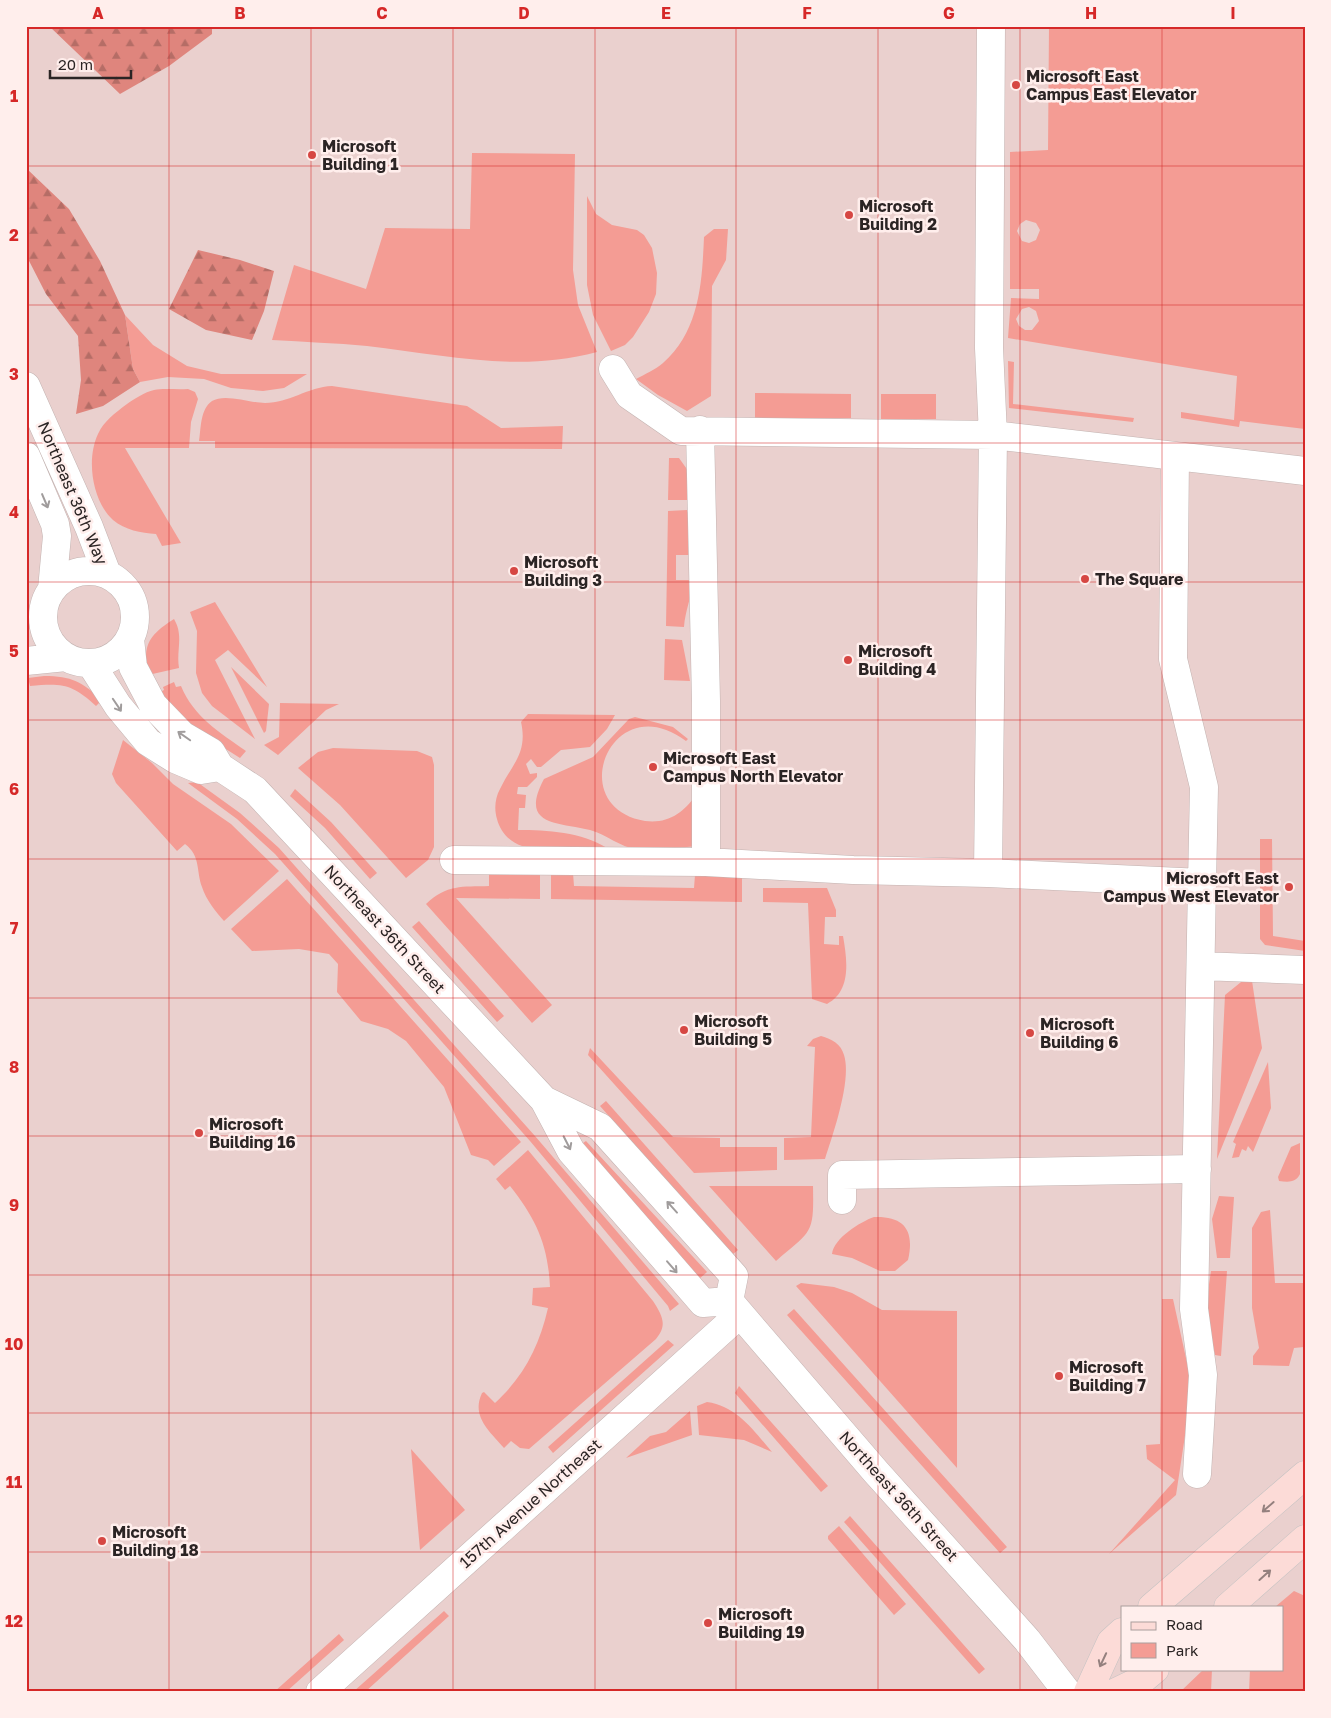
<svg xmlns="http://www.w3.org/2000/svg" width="1331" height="1718" font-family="'Golos Text',sans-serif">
<defs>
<pattern id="forest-firs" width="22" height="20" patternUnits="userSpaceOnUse" patternTransform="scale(1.25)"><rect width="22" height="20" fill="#df857d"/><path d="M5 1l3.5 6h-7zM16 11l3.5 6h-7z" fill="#b56d66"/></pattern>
</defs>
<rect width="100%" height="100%" fill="#f1e0de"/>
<path fill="#ead0ce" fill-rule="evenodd" d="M 26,26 L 1305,26 L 1305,1692 L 26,1692 ZM 1122,1607 L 1282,1607 L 1282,1669 L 1122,1669 Z"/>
<path fill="#f49c94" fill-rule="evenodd" d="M 1049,26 L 1305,26 L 1305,429 L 1240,421 L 1239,427 L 1181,418 L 1181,412 L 1234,420 L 1237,376 L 1008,338 L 1011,298 L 1039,299 L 1039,289 L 1010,289 L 1010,152 L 1048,150 ZM 1026,220 L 1036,223 L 1040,230 L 1036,240 L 1029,243 L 1022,241 L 1017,231 L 1020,224 ZM 1029,307 L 1036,311 L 1039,321 L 1032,330 L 1025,330 L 1019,326 L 1016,319 L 1022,309 Z
M 472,153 L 575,154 L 573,270 L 578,305 L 597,352 C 519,373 445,355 367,346 C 336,343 304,342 272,340 L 294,265 L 366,289 L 385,228 L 470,229 Z
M 587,196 L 596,214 L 612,225 L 637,230 L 644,235 L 652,248 L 657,273 L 656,294 L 649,312 L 633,337 L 625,345 L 611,351 L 593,315 L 587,285 Z
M 714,229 L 728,229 L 726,260 L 712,286 L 711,396 L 687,411 L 658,395 L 636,379 C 645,374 655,370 663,363 C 700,330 702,282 704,237 Z
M 125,315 L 153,345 L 187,366 L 221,374 L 307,374 L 284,388 L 263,391 L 231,388 L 204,379 L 168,377 L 140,382 L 133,369 Z
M 1008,361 L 1014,362 L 1013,404 L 1134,418 L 1133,422 L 1009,408 Z
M 332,386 L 467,406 L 501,428 L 563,426 L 562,449 L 215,448 L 215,441 L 199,441 C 201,429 200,409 212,401 C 225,393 250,403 265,403 C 289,403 308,387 332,386 Z
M 188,389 L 195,392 L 198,399 L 191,422 L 189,448 L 125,448 L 181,543 L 162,546 L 156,534 C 141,533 125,530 113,520 C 92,501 86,459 98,434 C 104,421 115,413 127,404 C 134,399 145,392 154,390 C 164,388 177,390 188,389 Z
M 755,393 L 851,394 L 851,418 L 755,418 Z
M 881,394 L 936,394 L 936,419 L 881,419 Z
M 669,458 L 679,458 L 689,472 L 688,500 L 668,500 Z
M 687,510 L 695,531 L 689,555 L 676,555 L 676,580 L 693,580 C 692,596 685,611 684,627 L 666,626 L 668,511 Z
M 215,602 L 267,687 L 228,650 L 215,660 L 255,739 L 212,706 L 202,693 L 196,673 L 197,631 L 190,612 Z
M 174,619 C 184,636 176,650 179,668 L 148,675 C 142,645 149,635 174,619 Z
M 665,639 L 682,640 L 690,681 L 664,680 Z
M 231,667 L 269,704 L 266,731 L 264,733 Z
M 44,676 C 72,676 82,682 102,700 L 96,706 C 72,684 63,683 30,686 L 28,678 Z
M 174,682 L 176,687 L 181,686 C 194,717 219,732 246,751 L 240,758 L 180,720 L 158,693 L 164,690 L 163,687 Z
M 280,703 L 339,704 L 326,710 L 278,755 L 264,745 L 279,737 Z
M 528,714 L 615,715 L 607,729 L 590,747 L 561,750 L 541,767 L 537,767 L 531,759 L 526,764 L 530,774 L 537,773 L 537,777 L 527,787 L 518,787 L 517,794 L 526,795 L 525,808 L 519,808 L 518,830 C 547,830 582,832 607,848 C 586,848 540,851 522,846 C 509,842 500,831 497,819 C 494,809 495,798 500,789 C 512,764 528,753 521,722 Z
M 635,717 L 673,727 L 688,739 L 686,741 C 612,685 562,807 645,821 C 668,824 683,813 696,795 L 699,846 C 679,847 657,851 637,849 C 621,848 606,834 590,830 C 557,822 519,826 544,779 L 593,757 L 629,719 Z
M 123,740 L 152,763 L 173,784 L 231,824 L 279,871 L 224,921 C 216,912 206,900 202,887 C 196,871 201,856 185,844 L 177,851 L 116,783 L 112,774 Z
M 333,748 L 417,751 L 432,757 L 434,765 L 434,847 L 428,860 L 406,878 L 340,805 L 298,768 L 318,752 Z
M 197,782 L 240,813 L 279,848 L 535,1136 L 679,1304 L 670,1311 L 668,1306 L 530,1141 L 275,854 L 237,819 L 188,783 Z
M 295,789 L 331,822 L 377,873 L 370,879 L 325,828 L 290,796 Z
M 1260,839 L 1272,839 L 1273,936 L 1305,941 L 1305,951 L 1265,945 L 1260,939 Z
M 489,872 L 540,872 L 540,899 L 456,898 L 552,1005 L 532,1023 L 426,904 C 447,884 462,887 489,886 Z
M 551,873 L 573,873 L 574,886 L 694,888 L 695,875 L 742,876 L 742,902 L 551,899 Z
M 287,879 L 521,1142 L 494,1166 L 488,1160 L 471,1155 L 444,1087 L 406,1041 L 388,1029 L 361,1021 L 337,992 L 338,964 L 329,954 L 299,949 L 252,951 L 231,929 Z
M 763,888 L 827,888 L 836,910 L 836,917 L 825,917 L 824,944 L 839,945 L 839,936 L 843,936 C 847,959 852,991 827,1004 L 812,999 L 808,903 L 763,902 Z
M 419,921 L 504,1016 L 497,1022 L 412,927 Z
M 1251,974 L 1262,1048 L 1217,1159 L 1225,995 Z
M 821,1036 C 832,1039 841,1044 844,1055 C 852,1080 833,1134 825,1159 L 784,1160 L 784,1138 L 811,1137 L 815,1047 L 807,1046 L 813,1039 Z
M 590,1048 L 673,1137 L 720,1138 L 720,1147 L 777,1147 L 777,1170 L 694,1173 L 588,1055 Z
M 1268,1062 L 1271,1108 L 1253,1152 L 1248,1146 L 1246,1151 L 1242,1149 L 1239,1157 L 1232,1158 L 1236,1144 L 1233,1142 Z
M 606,1101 L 738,1250 L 732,1255 L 600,1106 Z
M 586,1141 L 707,1272 L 699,1279 L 583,1143 Z
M 1300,1143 L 1300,1174 C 1296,1183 1288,1182 1279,1181 L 1278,1177 L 1291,1147 Z
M 528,1150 L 653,1301 C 662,1315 668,1325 656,1339 L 529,1449 L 520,1448 L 511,1441 L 504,1448 C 489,1431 471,1416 482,1393 L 484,1392 L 495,1403 C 524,1376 539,1347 548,1308 L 532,1305 L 533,1288 L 550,1287 C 548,1244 536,1219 510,1186 L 505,1190 L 496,1179 Z
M 709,1186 L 813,1186 C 814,1235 812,1230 776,1261 Z
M 1219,1196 L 1234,1197 L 1230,1258 L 1217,1258 L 1212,1219 Z
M 1270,1210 L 1275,1283 L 1305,1283 L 1304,1347 L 1294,1348 L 1289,1366 L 1253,1365 L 1253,1356 L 1259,1348 L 1252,1308 L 1252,1228 L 1261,1212 Z
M 874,1217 C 904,1216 915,1230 908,1260 L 895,1271 L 880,1271 L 852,1258 L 832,1254 C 834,1238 860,1222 874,1217 Z
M 1211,1271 L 1227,1271 L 1221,1356 L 1215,1355 L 1205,1311 Z
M 801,1283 L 834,1287 L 852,1293 L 882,1310 L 957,1311 L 957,1468 L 796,1286 Z
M 1162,1299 L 1173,1299 L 1191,1381 L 1191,1396 L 1176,1495 L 1109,1554 L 1175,1480 L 1147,1459 L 1146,1445 L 1160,1444 Z
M 794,1309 L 1007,1547 L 1000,1553 L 787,1315 Z
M 668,1340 L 674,1345 L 553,1453 L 548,1447 Z
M 739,1386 L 828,1486 L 821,1492 L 735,1393 Z
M 707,1402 C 737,1406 754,1431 772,1452 L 744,1440 L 699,1435 L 697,1406 Z
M 690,1411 L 692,1435 L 626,1458 L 650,1436 L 666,1432 Z
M 411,1449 L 465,1510 L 420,1550 Z
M 850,1516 L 985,1669 L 979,1674 L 844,1522 Z
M 839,1526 L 906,1604 L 894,1615 L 828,1539 L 828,1536 Z
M 1294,1591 L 1305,1596 L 1305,1692 L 1249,1692 L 1250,1669 L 1282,1669 L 1282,1607 L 1275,1607 Z
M 444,1611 L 449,1616 L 365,1692 L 353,1692 Z
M 339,1634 L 344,1640 L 286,1692 L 274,1692 Z
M 1204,1669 L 1212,1669 L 1211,1692 L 1180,1692 Z"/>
<path fill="url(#forest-firs)" d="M 49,26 L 212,26 L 212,34 L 169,66 L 120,94 Z
M 26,168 L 69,209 L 100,261 L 125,315 L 133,369 L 140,382 L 103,406 L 76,414 L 81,380 L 78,336 L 46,294 L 26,255 Z
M 198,250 L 240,260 L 274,271 L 264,311 L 252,340 L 206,330 L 169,309 Z"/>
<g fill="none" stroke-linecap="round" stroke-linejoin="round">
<g stroke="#c3b3b1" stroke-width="29">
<path id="minor" d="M 613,369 L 629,395 L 681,431 L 993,435 L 1305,471
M 26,386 L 89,527 L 107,574
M 700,430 L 706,701 L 706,862
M 26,456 L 55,524 L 57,536 L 52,589
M 1175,456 L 1173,659 L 1204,787 L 1202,883
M43 617a46 46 0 1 1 92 0a46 46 0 1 1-92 0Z
M 130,639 L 133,667 L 153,705 L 182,735 L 211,752 L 220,767 L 255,790 L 544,1100 L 571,1151 L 703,1303 L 729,1301
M 26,661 L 66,657
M 91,664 L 118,706 L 148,742 L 175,759 L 201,770 L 220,767
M 454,860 L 706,862 L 853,870 L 988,873 L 1202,883 L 1194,1309 L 1203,1375 L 1197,1474
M 988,873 L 993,435 L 989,348 L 991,26
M 1201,966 L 1305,970
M 544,1100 L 600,1127 L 734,1276 L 729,1301
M 842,1200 L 842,1175 L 1197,1169
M 729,1301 L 876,1472 L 1027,1640 L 1067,1692
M 320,1692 L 740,1314"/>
</g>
<g stroke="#c4c2c2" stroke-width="29">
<path id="major" d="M 1152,1607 L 1305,1475
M 1228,1607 L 1305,1539
M 1088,1692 L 1111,1642 L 1122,1632
M 1116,1692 L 1143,1679 L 1155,1669"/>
</g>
<use href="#minor" stroke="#fff" stroke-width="28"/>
<use href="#major" stroke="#fcdbd7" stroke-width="28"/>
</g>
<defs><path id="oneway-shaft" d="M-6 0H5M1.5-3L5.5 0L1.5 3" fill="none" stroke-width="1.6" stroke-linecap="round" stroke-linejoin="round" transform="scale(1.25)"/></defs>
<g stroke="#a09c9c">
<use href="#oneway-shaft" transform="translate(45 501) rotate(67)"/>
<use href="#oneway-shaft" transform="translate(117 705) rotate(56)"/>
<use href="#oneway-shaft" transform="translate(184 736) rotate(-145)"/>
<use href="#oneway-shaft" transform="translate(567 1143) rotate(63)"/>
<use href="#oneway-shaft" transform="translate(672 1207) rotate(-132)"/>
<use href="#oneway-shaft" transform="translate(672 1267) rotate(49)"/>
</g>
<g stroke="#94807e">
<use href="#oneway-shaft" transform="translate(1268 1507) rotate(139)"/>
<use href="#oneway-shaft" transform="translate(1265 1575) rotate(-42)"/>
<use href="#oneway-shaft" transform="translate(1103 1660) rotate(115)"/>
</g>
<path fill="none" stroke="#d62828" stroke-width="1" stroke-opacity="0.55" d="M 169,26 L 169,1692M 311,26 L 311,1692M 453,26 L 453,1692M 595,26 L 595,1692M 736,26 L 736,1692M 878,26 L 878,1692M 1020,26 L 1020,1692M 1162,26 L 1162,1607M 26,166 L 1305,166M 26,305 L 1305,305M 26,443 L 1305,443M 26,582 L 1305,582M 26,720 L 1305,720M 26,859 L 1305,859M 26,998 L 1305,998M 26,1136 L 1305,1136M 26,1275 L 1305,1275M 26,1413 L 1305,1413M 26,1552 L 1305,1552M 1162,1669 L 1162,1692"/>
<g fill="#d64743" stroke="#ffeeec" stroke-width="2">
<circle cx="1016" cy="85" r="5"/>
<circle cx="312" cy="155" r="5"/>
<circle cx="849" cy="215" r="5"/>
<circle cx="514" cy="571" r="5"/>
<circle cx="1085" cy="579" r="5"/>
<circle cx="848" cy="660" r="5"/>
<circle cx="653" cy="767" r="5"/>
<circle cx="1289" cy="887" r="5"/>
<circle cx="684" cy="1030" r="5"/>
<circle cx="1030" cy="1033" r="5"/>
<circle cx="199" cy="1133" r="5"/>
<circle cx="1059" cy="1376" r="5"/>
<circle cx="102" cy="1541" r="5"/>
<circle cx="708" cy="1623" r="5"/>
</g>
<g text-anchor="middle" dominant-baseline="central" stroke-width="5" stroke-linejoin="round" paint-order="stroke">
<g font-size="16" font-weight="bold" fill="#2b2424" stroke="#ffeeec" text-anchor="start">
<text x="1026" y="76">Microsoft East<tspan x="1026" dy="18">Campus East Elevator</tspan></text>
<text x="322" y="146">Microsoft<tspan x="322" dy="18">Building 1</tspan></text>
<text x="859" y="206">Microsoft<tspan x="859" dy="18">Building 2</tspan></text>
<text x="524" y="562">Microsoft<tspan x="524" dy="18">Building 3</tspan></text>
<text x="1095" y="579">The Square</text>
<text x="858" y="651">Microsoft<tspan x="858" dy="18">Building 4</tspan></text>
<text x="663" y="758">Microsoft East<tspan x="663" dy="18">Campus North Elevator</tspan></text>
<text x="1279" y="878" text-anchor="end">Microsoft East<tspan x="1279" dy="18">Campus West Elevator</tspan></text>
<text x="694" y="1021">Microsoft<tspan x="694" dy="18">Building 5</tspan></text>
<text x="1040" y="1024">Microsoft<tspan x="1040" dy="18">Building 6</tspan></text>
<text x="209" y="1124">Microsoft<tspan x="209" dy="18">Building 16</tspan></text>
<text x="1069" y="1367">Microsoft<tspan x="1069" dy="18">Building 7</tspan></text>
<text x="112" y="1532">Microsoft<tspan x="112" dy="18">Building 18</tspan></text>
<text x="718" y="1614">Microsoft<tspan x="718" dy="18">Building 19</tspan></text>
</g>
<g font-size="16" fill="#2b2424" stroke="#ffeeec">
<text transform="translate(73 493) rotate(67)">Northeast 36th Way</text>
<text transform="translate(385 929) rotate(47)">Northeast 36th Street</text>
<text transform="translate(899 1496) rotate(48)">Northeast 36th Street</text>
<text transform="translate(530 1503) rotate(-42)">157th Avenue Northeast</text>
</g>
</g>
<rect width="1331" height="1718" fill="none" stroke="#ffeeec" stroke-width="55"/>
<rect x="1121" y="1606" width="162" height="65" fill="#ffeeec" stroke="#aa9d9c"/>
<rect x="1131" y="1622" width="25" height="8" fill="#fcdbd7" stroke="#aa9d9c"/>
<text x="1166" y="1630" font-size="15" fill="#2b2424">Road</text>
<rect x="1131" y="1643" width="25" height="15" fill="#f49c94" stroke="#aa9d9c"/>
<text x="1166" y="1656" font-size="15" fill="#2b2424">Park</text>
<path d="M50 70v8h81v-8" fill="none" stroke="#2b2424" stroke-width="2.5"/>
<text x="58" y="70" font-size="15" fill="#2b2424" stroke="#ffeeec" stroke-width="4" paint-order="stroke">20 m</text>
<rect x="28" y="28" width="1276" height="1662" fill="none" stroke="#d62828" stroke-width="2"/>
<g font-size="16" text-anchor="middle" font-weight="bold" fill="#d62828">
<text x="98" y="19">A</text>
<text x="240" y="19">B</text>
<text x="382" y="19">C</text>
<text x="524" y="19">D</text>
<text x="666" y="19">E</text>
<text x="807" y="19">F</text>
<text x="949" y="19">G</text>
<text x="1091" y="19">H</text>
<text x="1233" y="19">I</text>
<text x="14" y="102">1</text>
<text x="14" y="241">2</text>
<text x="14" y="380">3</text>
<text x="14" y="518">4</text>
<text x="14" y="657">5</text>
<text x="14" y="795">6</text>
<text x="14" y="934">7</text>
<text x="14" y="1073">8</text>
<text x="14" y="1211">9</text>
<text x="14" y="1350">10</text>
<text x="14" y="1488">11</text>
<text x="14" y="1627">12</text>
</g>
</svg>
